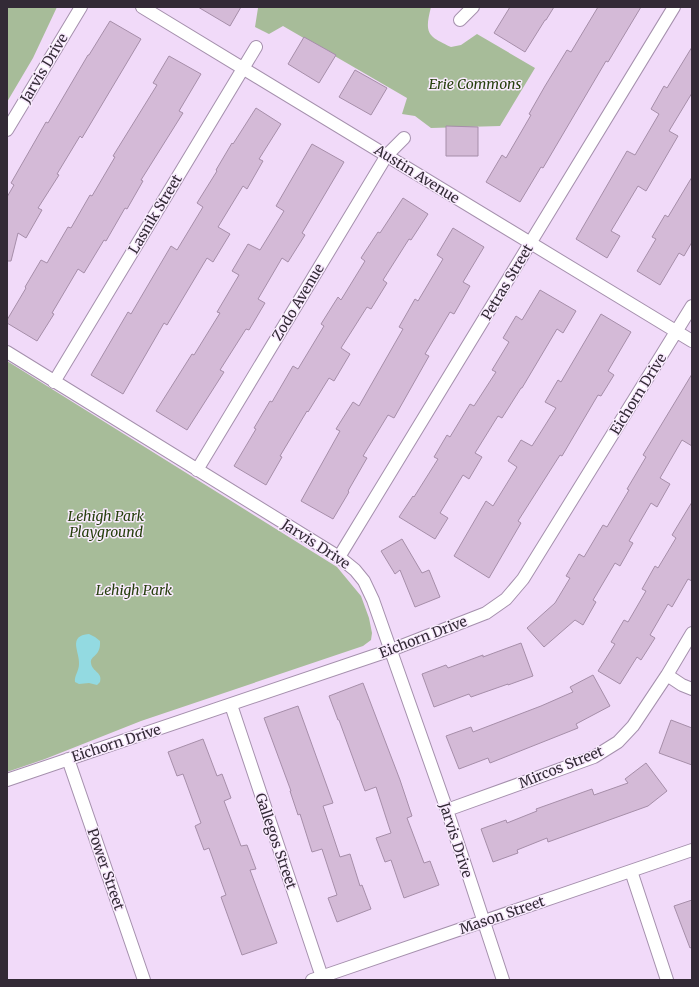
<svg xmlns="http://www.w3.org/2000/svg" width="699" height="987" font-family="Merriweather,serif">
<rect width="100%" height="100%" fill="#f1daf9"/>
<path fill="#a7bc99" d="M 7,7 L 57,7 L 33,58 L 7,102 Z
M 256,7 L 431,7 C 424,34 428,36 451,47 L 461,45 L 477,34 L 535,68 L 500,126 L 431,128 L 415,116 L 402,114 L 407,98 L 283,26 L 269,34 L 255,27 L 258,8 Z
M 7,361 L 337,567 L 361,596 L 369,618 L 372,633 L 371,640 L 363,646 L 141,721 L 45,759 L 7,772 Z"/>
<path fill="#93dae1" d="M 89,634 L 95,637 L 100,641 C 101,657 90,655 91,663 C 92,672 103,672 100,682 L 97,685 L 89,683 L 79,684 L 75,682 C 74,676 79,671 79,664 C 80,652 67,636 89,634 Z"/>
<path fill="#d4bad7" stroke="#a68ea9" d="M 198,7 L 241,7 L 230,26 Z
M 510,7 L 554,7 L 546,20 L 545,20 L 525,52 L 494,33 Z
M 598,7 L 641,7 L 608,62 L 606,61 L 543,168 L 541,167 L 520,202 L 486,182 L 502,155 L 506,158 L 531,115 L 529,114 L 545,86 L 567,50 L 571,52 Z
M 110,21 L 141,39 L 82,138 L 80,136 L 57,174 L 59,175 L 38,208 L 42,210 L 26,238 L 18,233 L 11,261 L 7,261 L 7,197 L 14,185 L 11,183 L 46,122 L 48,123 L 88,55 L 89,55 Z
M 304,37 L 336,55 L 319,83 L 288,64 Z
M 692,47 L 692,93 L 669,131 L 678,136 L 646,191 L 638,186 L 611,231 L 620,236 L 607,258 L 576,239 L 627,151 L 635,155 L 659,114 L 651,109 L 664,86 L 667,88 Z
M 169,56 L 201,74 L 179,111 L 183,113 L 141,180 L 143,181 L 127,209 L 125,208 L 106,241 L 104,240 L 84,273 L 78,269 L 52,313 L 54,314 L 37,341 L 7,323 L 7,320 L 26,288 L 25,287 L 41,260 L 47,263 L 68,227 L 71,228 L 90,195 L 92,196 L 115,157 L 113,156 L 157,85 L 153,83 Z
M 355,70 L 387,88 L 371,115 L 339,97 Z
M 256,108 L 281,124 L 259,159 L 263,161 L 247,189 L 243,186 L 218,227 L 230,234 L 213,262 L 207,258 L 167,325 L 164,323 L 123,394 L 91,375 L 128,312 L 131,314 L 171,246 L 177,250 L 203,207 L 197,203 L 217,171 L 216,170 L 232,143 L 233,144 Z
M 446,126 L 478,127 L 478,156 L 446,156 Z
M 312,144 L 344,162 L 302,233 L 305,235 L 288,262 L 282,258 L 258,299 L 265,303 L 249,330 L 246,329 L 220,370 L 224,372 L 187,430 L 156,411 L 192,354 L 194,355 L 220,313 L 217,312 L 239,275 L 232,271 L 248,244 L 260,250 L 284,211 L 276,206 Z
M 692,177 L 692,242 L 684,256 L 679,253 L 660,285 L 637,271 L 656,239 L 652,237 L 665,215 L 668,217 Z
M 403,198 L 428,214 L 411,240 L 409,239 L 383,280 L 387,283 L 371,309 L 367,307 L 341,348 L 350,354 L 334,381 L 329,378 L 308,412 L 307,411 L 280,456 L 282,457 L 266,485 L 234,466 L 256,429 L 254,428 L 270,401 L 272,402 L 293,366 L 298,369 L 324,326 L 321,324 L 338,297 L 341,300 L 365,261 L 361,258 L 378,232 L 380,233 Z
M 453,228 L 484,247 L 463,282 L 470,286 L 454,314 L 450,312 L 425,354 L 429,356 L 394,418 L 388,415 L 363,456 L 367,458 L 348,491 L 349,492 L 333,519 L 301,501 L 340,431 L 336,429 L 353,402 L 359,406 L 403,329 L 399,327 L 415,299 L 418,301 L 443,259 L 437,255 Z
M 540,290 L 576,311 L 563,333 L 557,329 L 522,388 L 521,388 L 502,418 L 498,416 L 475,453 L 482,457 L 469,479 L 463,475 L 440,513 L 448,518 L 435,539 L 399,517 L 413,496 L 414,497 L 438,459 L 434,457 L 447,435 L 450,437 L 470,404 L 474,406 L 496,372 L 492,370 L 509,342 L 503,338 L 516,316 L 522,320 Z
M 601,314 L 631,332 L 608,371 L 614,375 L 601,396 L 598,395 L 562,456 L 560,455 L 518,521 L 521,523 L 489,578 L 454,556 L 486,501 L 493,506 L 517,467 L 508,461 L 521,440 L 532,446 L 556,408 L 545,402 L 558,380 L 561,382 Z
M 692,374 L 692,446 L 682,440 L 660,478 L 670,484 L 657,507 L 651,503 L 629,541 L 633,543 L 620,566 L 615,563 L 593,600 L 596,602 L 583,625 L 575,620 L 544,647 L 527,628 L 555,603 L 570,578 L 566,576 L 579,554 L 584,557 L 603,525 L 607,527 L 629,490 L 627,489 L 646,457 L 643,455 Z
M 692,502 L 692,581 L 688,579 L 672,607 L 668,604 L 650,635 L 655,638 L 641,660 L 637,657 L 620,684 L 598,671 L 615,644 L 611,642 L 624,620 L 628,622 L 646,591 L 642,589 L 655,566 L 658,568 L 676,538 L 672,535 Z
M 402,539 L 422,573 L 429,570 L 440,597 L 415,607 L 400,570 L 395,574 L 381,551 Z
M 521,643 L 533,676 L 508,685 L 508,684 L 471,697 L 469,694 L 434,707 L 422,674 L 446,665 L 448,668 L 483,655 L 483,657 Z
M 593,675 L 610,706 L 576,724 L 578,728 L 490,763 L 488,758 L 459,769 L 446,736 L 471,727 L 473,732 L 541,706 L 573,692 L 570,687 Z
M 363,683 L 400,780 L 412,816 L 407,818 L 424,863 L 430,861 L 439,885 L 404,898 L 391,860 L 385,862 L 376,838 L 391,833 L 376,787 L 365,791 L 339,720 L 338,720 L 329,696 Z
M 298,706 L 333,803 L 323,806 L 340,857 L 350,854 L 360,886 L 362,885 L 371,909 L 337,922 L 328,898 L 337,895 L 322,849 L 312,852 L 300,814 L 298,815 L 290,791 L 291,791 L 264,718 Z
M 671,720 L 692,728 L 692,765 L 659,753 Z
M 203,739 L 217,776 L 222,774 L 231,798 L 224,801 L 241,846 L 247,845 L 256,869 L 250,870 L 277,943 L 242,955 L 221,897 L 226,895 L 209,848 L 204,850 L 195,826 L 201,823 L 183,774 L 177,776 L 168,752 Z
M 646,763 L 667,791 L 648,806 L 548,842 L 547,838 L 517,850 L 518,853 L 493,862 L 481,829 L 506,820 L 507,823 L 537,811 L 536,809 L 592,789 L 594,795 L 628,783 L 625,779 Z
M 692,900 L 692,947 L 690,948 L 674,906 Z"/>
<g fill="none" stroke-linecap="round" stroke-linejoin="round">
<g stroke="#a590ad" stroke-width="14">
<path id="street" d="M 142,7 L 692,341
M 460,20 L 473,7
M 7,130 L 81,7
M 7,352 L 339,557 L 355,570 L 364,581 L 373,600 L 447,810 L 503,980
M 54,382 L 256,47
M 197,470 L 387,155 L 404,138
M 339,557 L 674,7
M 667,675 L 682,685 L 692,689
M 231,705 L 323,980
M 68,759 L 144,980
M 7,780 L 391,650 L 486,613 L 506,599 L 523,579 L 692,306
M 447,810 L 594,757 L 618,742 L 633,726 L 667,675 L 692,633
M 631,871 L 667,980
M 312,980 L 692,850"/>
</g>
<use href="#street" stroke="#fff" stroke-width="12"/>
</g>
<g text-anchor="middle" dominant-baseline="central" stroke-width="3" stroke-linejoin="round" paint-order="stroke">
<g font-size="14" fill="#332a36" stroke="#f9ebfe">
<text transform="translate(44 68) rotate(-59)">Jarvis Drive</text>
<text transform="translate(417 174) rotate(32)">Austin Avenue</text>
<text transform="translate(155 214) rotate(-59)">Lasnik Street</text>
<text transform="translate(507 282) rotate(-59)">Petras Street</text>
<text transform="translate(298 302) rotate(-59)">Zodo Avenue</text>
<text transform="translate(638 394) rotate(-58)">Eichorn Drive</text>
<text transform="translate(316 544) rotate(33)">Jarvis Drive</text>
<text transform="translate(423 637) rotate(-21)">Eichorn Drive</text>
<text transform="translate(116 743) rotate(-18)">Eichorn Drive</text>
<text transform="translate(561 767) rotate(-22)">Mircos Street</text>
<text transform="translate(456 840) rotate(72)">Jarvis Drive</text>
<text transform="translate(276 841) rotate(71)">Gallegos Street</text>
<text transform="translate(106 869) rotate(71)">Power Street</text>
<text transform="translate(502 915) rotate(-19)">Mason Street</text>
</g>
<g font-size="14" font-style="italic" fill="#263f0d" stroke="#f9ebfe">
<text x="475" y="84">Erie Commons</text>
<text x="106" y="516">Lehigh Park<tspan x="106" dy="16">Playground</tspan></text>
<text x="134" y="590">Lehigh Park</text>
</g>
</g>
<rect width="699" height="987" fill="none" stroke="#332a36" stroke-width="16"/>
</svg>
